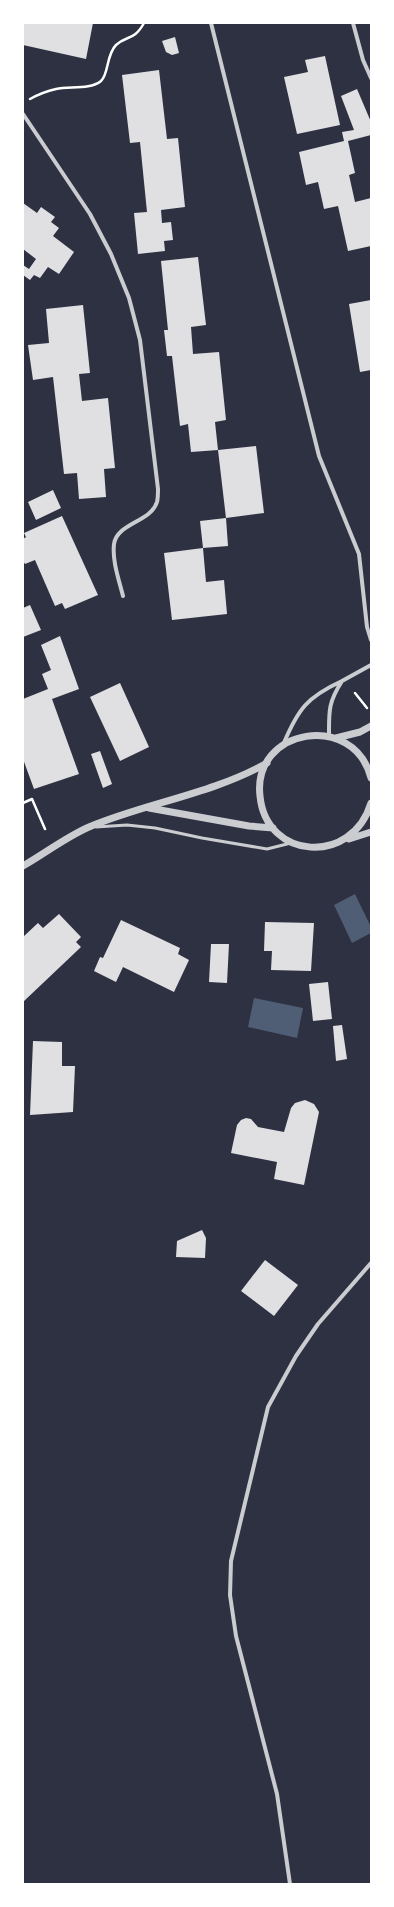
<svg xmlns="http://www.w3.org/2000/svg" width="394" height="1907" font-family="'Titillium Web',sans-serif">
<rect width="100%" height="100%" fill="#2d3142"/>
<path fill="#4f5d75" d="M 355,894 L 371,927 L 371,933 L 352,943 L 334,905 Z
M 254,998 L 303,1008 L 297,1038 L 248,1027 Z"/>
<path fill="#e0e0e3" d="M 23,23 L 93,23 L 86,59 L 23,45 Z
M 175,37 L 179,53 L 172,55 L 166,52 L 162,41 Z
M 325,56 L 340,125 L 297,134 L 284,77 L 308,72 L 305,60 Z
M 159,70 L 167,139 L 178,138 L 185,207 L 161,210 L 162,223 L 171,222 L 173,240 L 164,241 L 165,251 L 138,254 L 134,213 L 147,212 L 140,142 L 130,143 L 122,75 Z
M 357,89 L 371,122 L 371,135 L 348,141 L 355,173 L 349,175 L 355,202 L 371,198 L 371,246 L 348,251 L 338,206 L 324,209 L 318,182 L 306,185 L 299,152 L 344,141 L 342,132 L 354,130 L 341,96 Z
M 23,203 L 37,213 L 41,207 L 55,217 L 51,222 L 59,228 L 53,236 L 74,252 L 59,274 L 48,267 L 40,278 L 34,275 L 30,280 L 23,275 L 23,265 L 29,269 L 36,259 L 23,249 Z
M 198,257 L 206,325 L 191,327 L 193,354 L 219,352 L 226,420 L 215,422 L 218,450 L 191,452 L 188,424 L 180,426 L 172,356 L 167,356 L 164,330 L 168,330 L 161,261 Z
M 371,300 L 371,370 L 360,372 L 349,304 Z
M 83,305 L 90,373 L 79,374 L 82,401 L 108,398 L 115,468 L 104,469 L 106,497 L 79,499 L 77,473 L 64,474 L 53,377 L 33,380 L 28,345 L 49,343 L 46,309 Z
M 256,446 L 264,513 L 226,518 L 218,450 Z
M 53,490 L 61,508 L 36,520 L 28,502 Z
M 62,516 L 98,595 L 65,609 L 62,603 L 55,606 L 35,560 L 25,564 L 23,561 L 23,539 L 26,537 L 24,533 Z
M 226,518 L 228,546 L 203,548 L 200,521 Z
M 203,548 L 206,582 L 224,580 L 227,614 L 172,620 L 164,553 Z
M 30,605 L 41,630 L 23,637 L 23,608 Z
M 60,636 L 79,689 L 52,699 L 79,774 L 34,789 L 23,759 L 23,699 L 48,689 L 42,674 L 51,670 L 41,645 Z
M 120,683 L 149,747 L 120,761 L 90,697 Z
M 100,751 L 112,784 L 103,788 L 91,754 Z
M 59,914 L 81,937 L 76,942 L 81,947 L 23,1002 L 23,937 L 38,923 L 43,928 Z
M 121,920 L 180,948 L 178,954 L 189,960 L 174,992 L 123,967 L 116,982 L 94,971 L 100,957 L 103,958 Z
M 265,922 L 314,923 L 311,971 L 271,970 L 272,951 L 264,951 Z
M 211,944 L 229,944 L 227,983 L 209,982 Z
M 328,982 L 332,1019 L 313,1021 L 309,984 Z
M 342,1025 L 347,1059 L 336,1061 L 333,1026 Z
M 33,1041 L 62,1042 L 62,1066 L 75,1066 L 73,1112 L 30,1115 Z
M 305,1100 L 314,1104 L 319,1112 L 304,1185 L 274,1179 L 277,1162 L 231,1153 L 237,1125 L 241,1120 L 246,1118 L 251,1119 L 258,1127 L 284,1132 L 291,1108 L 295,1103 Z
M 202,1230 L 206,1238 L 205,1258 L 176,1257 L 177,1241 Z
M 265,1260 L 298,1285 L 274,1316 L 241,1291 Z"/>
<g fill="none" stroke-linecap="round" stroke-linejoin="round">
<path stroke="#fff" stroke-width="2.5" d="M 30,99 C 39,94 47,91 56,89 C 70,86 90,90 101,81 C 109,74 106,55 116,45 C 127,35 134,41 144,23
M 355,693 L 367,708
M 23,803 L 32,799 L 45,829"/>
<path stroke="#caccd0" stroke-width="3" d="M 96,827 L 127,825 L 155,828 L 202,838 L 267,849 L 291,843"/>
<path stroke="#caccd0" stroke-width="4" d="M 211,23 L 319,456 L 359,554 L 367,627 L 371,640
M 353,23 L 363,60 L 371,78
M 23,114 L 90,214 L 111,254 L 129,298 L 140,340 L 158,489 C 158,493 158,498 157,502 C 151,522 117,523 114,544 C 112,561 119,580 123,596
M 342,681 L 371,665
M 283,745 C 298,709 307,697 342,681 C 328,703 329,711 329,736
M 290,1884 L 277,1794 L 236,1636 L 230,1595 L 231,1561 L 268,1407 L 296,1356 L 318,1324 L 371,1263"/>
<path stroke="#caccd0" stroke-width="7" d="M 336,738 L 360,732 L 371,726
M 371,778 C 354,711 252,728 260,796 C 266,860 352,866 371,803
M 149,808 L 249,826 L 273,828
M 349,839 L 371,832
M 23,866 C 44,854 66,837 89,827 C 146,803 212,794 267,763"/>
</g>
<rect width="394" height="1907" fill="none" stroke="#ffffff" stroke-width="48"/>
</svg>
